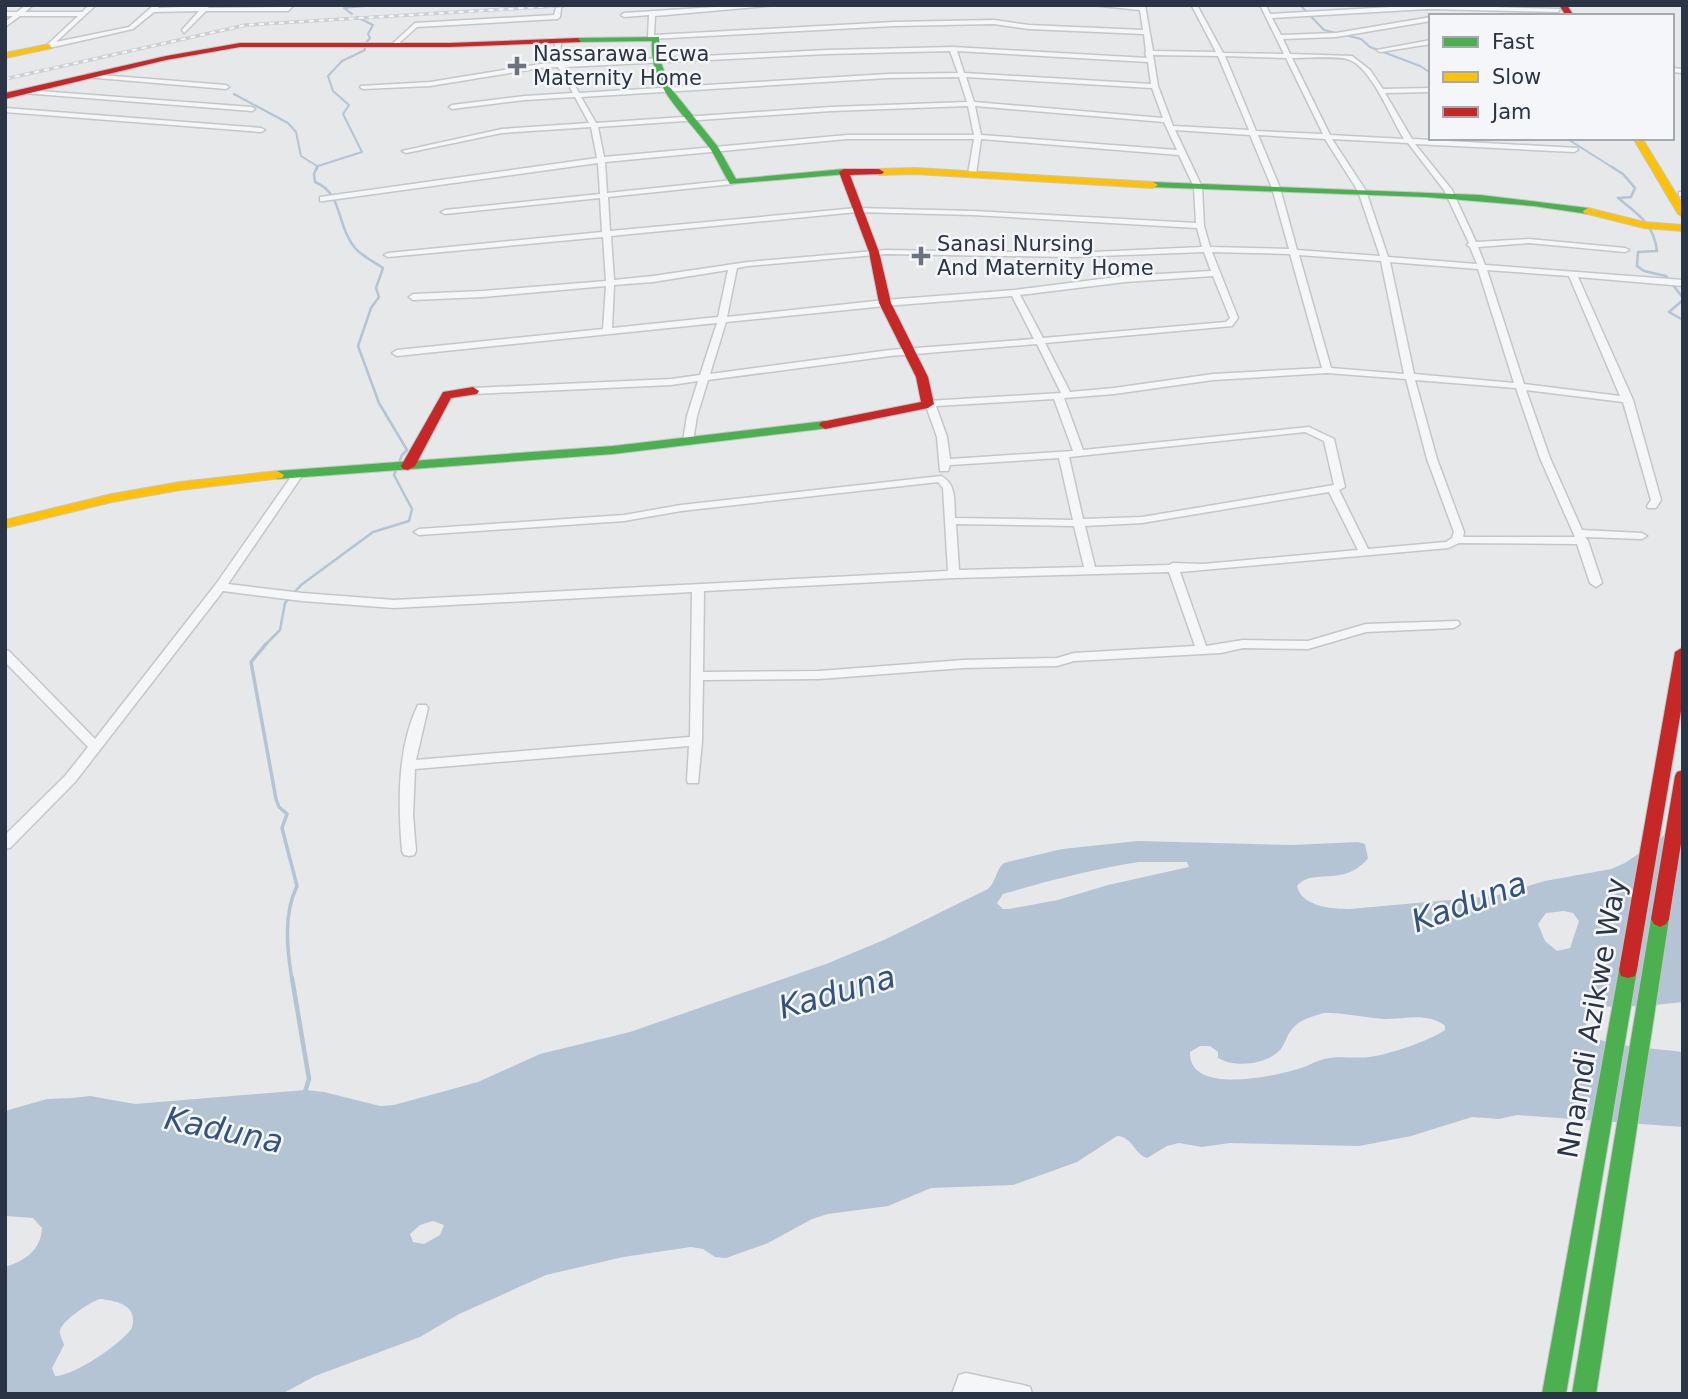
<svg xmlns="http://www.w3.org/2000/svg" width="1688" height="1399" font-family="'DejaVu Sans',sans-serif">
<rect width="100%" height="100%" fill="#e6e8ea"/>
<path fill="#b4c4d5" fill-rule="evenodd" d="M 1683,820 L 1683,1002 L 1646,1006 L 1595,1007 L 1588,1013 L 1585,1031 C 1594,1046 1663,1049 1683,1052 L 1683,1127 L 1517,1115 L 1499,1119 L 1472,1117 L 1411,1136 L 1359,1146 L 1230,1143 L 1202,1147 L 1179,1143 L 1167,1146 L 1147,1158 C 1133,1153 1133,1137 1117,1136 L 1077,1162 L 1013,1185 L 931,1188 L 888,1206 L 828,1214 L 812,1219 L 768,1243 L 726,1258 L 715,1257 L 703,1249 L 691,1247 L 623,1257 L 546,1275 L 459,1314 L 420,1337 L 315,1376 L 282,1394 L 5,1394 L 5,1267 C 25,1261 41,1250 42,1228 L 33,1218 L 5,1216 L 5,1111 L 47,1099 L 72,1098 L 90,1096 L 135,1104 L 306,1090 L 324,1092 L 380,1106 L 394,1105 L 478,1082 L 540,1054 L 630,1032 L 826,964 L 884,940 L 988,889 C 996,882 996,869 1004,863 L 1062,849 L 1138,841 L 1292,845 L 1358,842 L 1365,844 L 1368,858 C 1345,888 1312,867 1297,886 C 1302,907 1332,909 1350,909 L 1494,896 L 1545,881 L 1611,869 L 1625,863 L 1653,844 ZM 1139,862 L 1187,862 L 1189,867 L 1108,885 L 1058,900 L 1009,909 L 1003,909 L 997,903 L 1003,894 C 1047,881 1093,869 1139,862 ZM 1564,911 L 1573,913 L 1579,921 L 1570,948 L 1557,951 L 1545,941 L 1538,924 L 1546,913 ZM 1324,1013 C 1344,1012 1365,1018 1385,1019 C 1405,1019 1428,1012 1445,1026 L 1445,1030 C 1429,1041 1388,1055 1369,1057 C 1354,1059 1336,1055 1321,1060 C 1314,1062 1308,1066 1301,1068 C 1277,1076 1188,1096 1190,1052 L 1200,1046 L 1210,1046 L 1218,1052 L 1218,1058 C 1235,1068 1266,1065 1280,1050 C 1286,1043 1287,1033 1294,1027 C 1301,1019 1314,1016 1324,1013 ZM 433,1221 L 444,1225 L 440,1235 L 424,1244 L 413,1242 L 410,1234 L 420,1225 ZM 100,1299 C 118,1301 138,1305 132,1328 C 121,1344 74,1376 55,1376 L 52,1368 L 64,1345 C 63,1340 59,1335 60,1330 C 63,1320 90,1302 100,1299 Z"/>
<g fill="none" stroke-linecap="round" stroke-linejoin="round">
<path stroke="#b4c4d5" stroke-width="2" d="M 1300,5 L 1324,30 L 1361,39 L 1370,47 L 1420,66 L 1431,73
M 352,14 L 344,8 L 376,5
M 234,94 L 288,123 L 296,132 L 301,156 L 317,166
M 1566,138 L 1615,169
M 317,169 L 318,166 L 362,152 L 343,114 L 349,105 L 333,91 L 328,76 L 342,61 L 365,50 L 364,45 L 370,38 L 368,34 L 373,25 L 357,17"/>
<path stroke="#b4c4d5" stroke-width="2.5" d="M 1612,167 L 1623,174 L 1635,188 L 1631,197 L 1618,198 C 1638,214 1654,224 1657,251 L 1638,252 L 1637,266 L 1644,271 L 1666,276 L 1683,298
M 1683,300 L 1669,312 L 1683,320
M 264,646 L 280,630 L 285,603 L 301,585 L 373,532 L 409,521 L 412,509 L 394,475 L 402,455 L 407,450 L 379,403 L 358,346 L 371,308 L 379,297 L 376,288 L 383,268 C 374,262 362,256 355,248 C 336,225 343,193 315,182 L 314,174 L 317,167"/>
<path stroke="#b4c4d5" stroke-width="3.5" d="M 266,644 L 251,662 L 276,799 L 279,807 L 287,814 L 282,828 L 297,886 C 283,915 287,949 292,980"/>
<path stroke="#b4c4d5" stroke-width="4.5" d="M 292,978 L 309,1079 L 305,1092"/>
<g stroke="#c4c6c8" stroke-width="3">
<path id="street" d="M 26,5 L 33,5 L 25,12 L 82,12 L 89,5 L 96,5 L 56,42 L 129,27 L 154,5 L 161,5 L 158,8 L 206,6 L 209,8 L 286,7 L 294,5 L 288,11 L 206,11 L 184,33 L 182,30 L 199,11 L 154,12 L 133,29 L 49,48 L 47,45 L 78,16 L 20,16 L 5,27 L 5,22 L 13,16 L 5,16 L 5,12 L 17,12 Z
M 557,5 L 564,5 L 561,8 L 560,17 L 557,19 L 417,27 L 397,45 L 392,44 L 415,23 L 554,15 Z
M 746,5 L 777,5 L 655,16 L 654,35 L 894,22 L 994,20 L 1029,25 L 1143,30 L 1140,10 L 1092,5 L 1145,5 L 1153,51 L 1216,52 L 1192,6 L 1197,5 L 1223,53 L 1284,54 L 1260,5 L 1266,5 L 1270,14 L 1426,5 L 1560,9 L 1558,12 L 1427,9 L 1272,18 L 1281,35 L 1336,33 L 1431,17 L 1431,21 L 1336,37 L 1283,39 L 1290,54 L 1352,56 L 1370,70 L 1383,89 L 1431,88 L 1431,92 L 1385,93 L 1412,139 L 1577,148 L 1578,150 L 1574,152 L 1415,144 L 1452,190 L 1476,242 L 1529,239 L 1625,248 L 1629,250 L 1625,252 L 1529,243 L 1478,247 L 1485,265 L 1683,280 L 1683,286 L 1578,277 L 1633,400 L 1661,500 L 1656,508 L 1648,508 L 1647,506 L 1651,500 L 1623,402 L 1526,390 L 1550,458 L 1582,530 L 1642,533 L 1647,536 L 1642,539 L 1585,537 L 1588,541 L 1602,583 L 1596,587 L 1590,583 L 1577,544 L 1459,543 L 1448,548 L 1180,572 L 1206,646 L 1243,640 L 1308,641 L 1366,624 L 1458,621 L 1460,624 L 1454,628 L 1366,632 L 1308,649 L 1243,648 L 1221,653 L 1074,661 L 1057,666 L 963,668 L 819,679 L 703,680 L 702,741 L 698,783 L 688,783 L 687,780 L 689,746 L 415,769 L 413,815 L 416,851 L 414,855 L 409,856 L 404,855 L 402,851 C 398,804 397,748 418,705 L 426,705 L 428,708 L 416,760 L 690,737 L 692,592 L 394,608 L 302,601 L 223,591 L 75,782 L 10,848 L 5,849 L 5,835 L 65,776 L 88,747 L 5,662 L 5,650 L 9,651 L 95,739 L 216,584 L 295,471 L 303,471 L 304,473 L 228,584 L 302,593 L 394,600 L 948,571 L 943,488 L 938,482 L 681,511 L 624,521 L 419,535 L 414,532 L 419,529 L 624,515 L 681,505 L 941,476 C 957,484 954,502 955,518 L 1073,520 L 1059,458 L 950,465 L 948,471 L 940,471 L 937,437 L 926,406 L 923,404 L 928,401 L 1061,393 L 1037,344 L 890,356 L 708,380 L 697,416 L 693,441 L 688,444 L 683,441 L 687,416 L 698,381 L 671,385 L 473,394 L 468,391 L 473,388 L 671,379 L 700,375 L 717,323 L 397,356 L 392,353 L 397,350 L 603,329 L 606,286 L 483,297 L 413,300 L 409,297 L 413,294 L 483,291 L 606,281 L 603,237 L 388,257 L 384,255 L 388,253 L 602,232 L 600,198 L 445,214 L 441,212 L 445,210 L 600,194 L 598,163 L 323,201 L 320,201 L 320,197 L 597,158 L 591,127 L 502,133 L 406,153 L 402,151 L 502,129 L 589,123 L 575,97 L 525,100 L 452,109 L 449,107 L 452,105 L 525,96 L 573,93 L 558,67 L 540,68 L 430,86 L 363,89 L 360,87 L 361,86 L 430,82 L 540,64 L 556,63 L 554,59 L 555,41 L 558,39 L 561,41 L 560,59 L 562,63 L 827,50 L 953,47 L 1147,58 L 1145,53 L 1146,52 L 1144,34 L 1029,29 L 994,24 L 894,26 L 651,39 L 648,37 L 649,15 L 624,17 L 621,15 L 624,13 ZM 950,51 L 958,73 L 888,74 L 579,93 L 565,67 L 827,54 ZM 957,51 L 1148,62 L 1151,84 L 964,73 ZM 1153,55 L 1218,56 L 1249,130 L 1173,126 L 1158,86 ZM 1225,56 L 1286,58 L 1323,134 L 1256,131 ZM 1292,58 C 1307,58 1334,56 1347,59 C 1371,65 1391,119 1404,139 L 1330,135 ZM 959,77 L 967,102 L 831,107 L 596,123 L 581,97 L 888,78 ZM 966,77 L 1152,88 L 1163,118 L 974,102 ZM 968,106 L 974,135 L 847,135 L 604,157 L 598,127 L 831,111 ZM 975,106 L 1164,122 L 1177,150 L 981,135 ZM 1175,130 L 1250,135 L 1272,188 L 1289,249 L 1210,247 L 1204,226 L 1202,187 ZM 1258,135 L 1325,139 L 1358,191 L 1380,256 L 1297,250 L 1280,188 ZM 847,139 L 974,139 L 968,174 L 972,176 L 976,174 L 981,139 L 1179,155 L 1194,187 L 1196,223 L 973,211 L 857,208 L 610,231 L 608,197 L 733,184 L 737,182 L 733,180 L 607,193 L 605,162 ZM 1332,139 L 1408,143 L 1444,190 L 1469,243 L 1467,245 L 1470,247 L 1477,264 L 1388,257 L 1366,191 ZM 857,212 L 973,215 L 1197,228 L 1202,247 L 1072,253 L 886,250 L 748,262 L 653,276 L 614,280 L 611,236 ZM 1204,252 L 1211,271 L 1125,276 L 1015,290 L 885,300 L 727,317 L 737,268 L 748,266 L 886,254 L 1072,257 ZM 1212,252 L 1290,254 L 1322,368 L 1213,374 L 1114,388 L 1070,392 L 1045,343 L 1232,326 L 1238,318 ZM 1299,255 L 1381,261 L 1404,374 L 1331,368 ZM 1390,262 L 1478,269 L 1514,383 L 1414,374 ZM 728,270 L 718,317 L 612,328 L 614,285 L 653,282 ZM 1487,270 L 1569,276 L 1620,396 L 1524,384 ZM 1213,276 L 1230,318 L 1226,322 L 1043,338 L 1020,295 L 1125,282 ZM 1012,296 L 1034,339 L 890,350 L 710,374 L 726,322 L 885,306 ZM 1327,373 L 1406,379 L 1427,459 L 1454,532 L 1452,538 L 1446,542 L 1368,549 L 1339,490 L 1345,487 L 1334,439 L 1309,427 L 1083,450 L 1064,398 L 1114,394 L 1213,380 ZM 1415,380 L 1516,388 L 1540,458 L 1575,537 L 1463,537 L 1464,532 L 1437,459 ZM 1054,399 L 1073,451 L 950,459 L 947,437 L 936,406 ZM 1305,432 L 1324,441 L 1334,485 L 1142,517 L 1083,519 L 1069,457 ZM 1329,492 L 1358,550 L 1203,564 L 1173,563 L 1169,565 L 1095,567 L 1085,526 L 1142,523 ZM 956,524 L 1074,526 L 1084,567 L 959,570 ZM 1169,572 L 1195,646 L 1074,653 L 1057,658 L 963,660 L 819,671 L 703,672 L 704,591 L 954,578 Z
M 1431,40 L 1431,44 L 1380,52 L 1377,50 Z
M 1672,68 L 1683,69 L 1683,73 L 1672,72 Z
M 88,74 L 226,85 L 229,87 L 226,89 L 86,77 L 86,75 Z
M 25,90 L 252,107 L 255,109 L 252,111 L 23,93 L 22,92 Z
M 5,108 L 261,128 L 265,130 L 261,132 L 5,112 Z
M 1679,192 L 1683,192 L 1683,196 L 1679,196 Z
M 966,1373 L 1023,1385 L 1030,1387 L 1032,1394 L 952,1394 L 959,1375 Z"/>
</g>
<g stroke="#c4c6c8" stroke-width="2">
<path id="fast" d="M 659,37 L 659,56 L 669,86 L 718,147 L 736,179 L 844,169 L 849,172 L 847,174 L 730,184 C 723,173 718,161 711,150 C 686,114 649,90 652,41 L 578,42 L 574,40 L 578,38 Z
M 1153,182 L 1480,195 L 1588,208 L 1593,211 L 1588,214 L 1534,206 L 1426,197 L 1150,187 L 1150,183 Z
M 825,421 L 831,425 L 829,428 L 613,454 L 277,479 L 270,475 L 277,471 L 613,446 Z
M 1660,911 L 1666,914 L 1669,919 L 1596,1394 L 1572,1394 L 1651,919 L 1654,914 Z
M 1628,962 L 1635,964 L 1637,970 L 1566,1394 L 1542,1394 L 1619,970 L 1621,964 Z"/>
</g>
<g stroke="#c4c6c8" stroke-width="2">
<path id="slow" d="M 49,44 L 52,48 L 5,58 L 5,53 Z
M 1633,138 L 1642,138 L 1683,205 L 1683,217 L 1678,214 Z
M 915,168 L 1153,182 L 1158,185 L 1153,188 L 915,174 L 879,175 L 874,172 L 879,169 Z
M 1588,208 L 1644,222 L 1683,225 L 1683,231 L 1644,228 L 1584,213 L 1583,211 Z
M 277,471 L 284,475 L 282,478 L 180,490 L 112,502 L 5,528 L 5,520 L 112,494 L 180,482 Z"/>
</g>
<g stroke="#c4c6c8" stroke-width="2">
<path id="jam" d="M 1559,5 L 1567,5 L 1574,16 L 1566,16 Z
M 578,38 L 581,42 L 449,47 L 240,47 L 166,60 L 5,99 L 5,93 L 166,56 L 240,43 L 449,43 Z
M 879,169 L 884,172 L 882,174 L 850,175 L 879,252 L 891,303 L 928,377 L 934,404 L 928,408 L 825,429 L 819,425 L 821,422 L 921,402 L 916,377 L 879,303 L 869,252 L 839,172 L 844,169 Z
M 473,387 L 479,391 L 477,394 L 451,398 L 415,466 L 408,470 L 403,469 L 401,466 L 443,392 Z
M 1683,647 L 1683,699 L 1637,970 L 1635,976 L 1628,978 L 1621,976 L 1619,970 L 1675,652 Z
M 1683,770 L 1683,831 L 1669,919 L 1666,924 L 1660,927 L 1654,924 L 1651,919 L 1675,776 L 1677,772 Z"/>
</g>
<use href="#street" fill="#f5f6f7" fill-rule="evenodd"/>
<use href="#fast" fill="#4caf50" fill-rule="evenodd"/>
<use href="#slow" fill="#ffc107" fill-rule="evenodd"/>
<use href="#jam" fill="#c62828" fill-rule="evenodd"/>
<g stroke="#cecfd2" stroke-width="3.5">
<path id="rail" d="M 5,79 L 246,25 L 573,5"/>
</g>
<use href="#rail" stroke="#f4f6f9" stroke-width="2" stroke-dasharray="5" stroke-linecap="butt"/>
</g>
<g fill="#6c737f" stroke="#f4f6f9" stroke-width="2.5">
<path d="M513.5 55.5h7v7h7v7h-7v7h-7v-7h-7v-7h7z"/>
<path d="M917.5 245.5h7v7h7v7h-7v7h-7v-7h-7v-7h7z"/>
</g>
<g text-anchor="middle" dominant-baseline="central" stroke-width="5" stroke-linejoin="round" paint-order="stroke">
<g font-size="21" fill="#2b3445" stroke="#f4f6f9" text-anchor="start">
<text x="533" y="54">Nassarawa Ecwa<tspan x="533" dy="24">Maternity Home</tspan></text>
<text x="937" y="244">Sanasi Nursing<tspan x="937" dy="24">And Maternity Home</tspan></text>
</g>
<g font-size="28" fill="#2b3445" stroke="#f4f6f9">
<text transform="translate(1592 1018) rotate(-80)">Nnamdi Azikwe Way</text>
</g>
<g font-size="32" font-style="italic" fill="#34527a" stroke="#f4f6f9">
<text transform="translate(1469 902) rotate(-20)">Kaduna</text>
<text transform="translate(837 992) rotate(-16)">Kaduna</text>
<text transform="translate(224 1130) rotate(12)">Kaduna</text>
</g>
</g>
<rect width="1688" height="1399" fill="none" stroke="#2b3445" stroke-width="14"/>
<rect x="1429" y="14" width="245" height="126" fill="#f4f6f9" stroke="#a4a8b1" stroke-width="2"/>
<rect x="1443" y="37" width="35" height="10" fill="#4caf50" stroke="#a4a8b1" stroke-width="2"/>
<text x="1492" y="49" font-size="21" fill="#2b3445">Fast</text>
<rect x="1443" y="72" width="35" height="10" fill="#ffc107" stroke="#a4a8b1" stroke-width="2"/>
<text x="1492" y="84" font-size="21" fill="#2b3445">Slow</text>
<rect x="1443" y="107" width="35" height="10" fill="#c62828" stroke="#a4a8b1" stroke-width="2"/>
<text x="1492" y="119" font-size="21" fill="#2b3445">Jam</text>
</svg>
